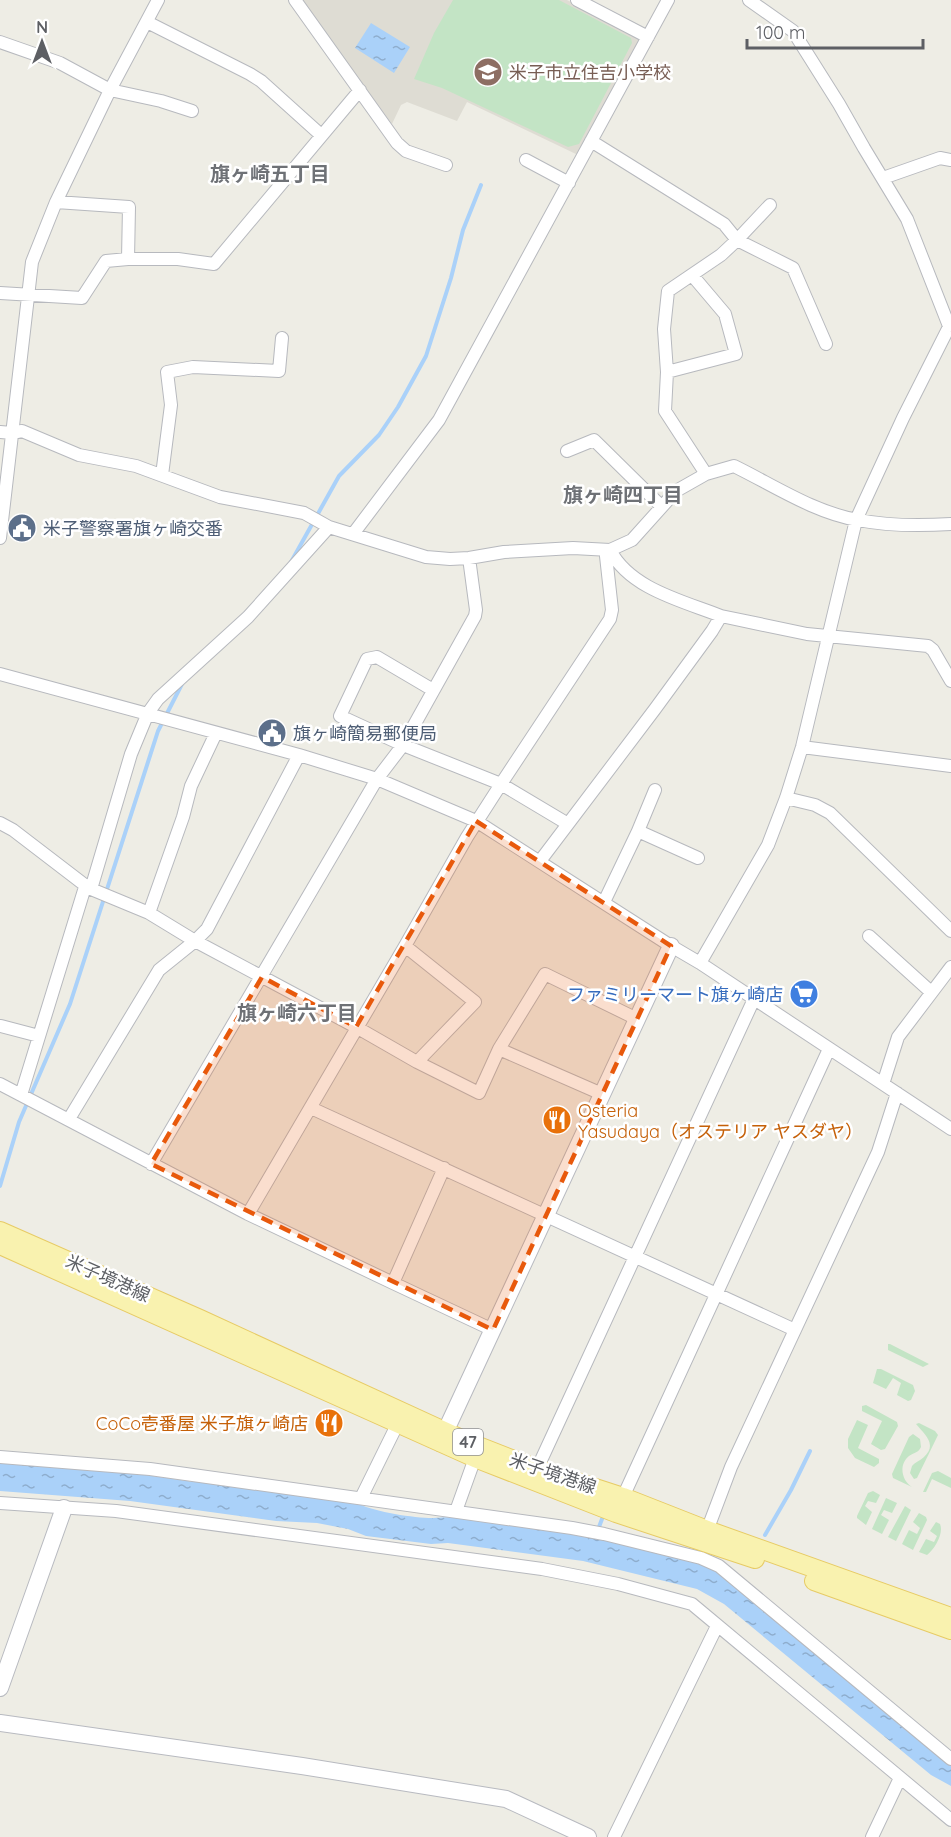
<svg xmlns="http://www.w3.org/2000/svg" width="951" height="1837" font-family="Quicksand,'Noto Sans JP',sans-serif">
<defs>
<pattern id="water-ripples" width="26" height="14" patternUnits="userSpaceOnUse" patternTransform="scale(1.5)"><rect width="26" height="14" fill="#aad1f9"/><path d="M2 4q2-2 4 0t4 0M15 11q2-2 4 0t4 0" fill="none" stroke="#8eadcd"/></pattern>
</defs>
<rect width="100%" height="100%" fill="#eeede5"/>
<path fill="#dedcd3" d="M 300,0 L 567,0 L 638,37 L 638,42 L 578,155 L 467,102 L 457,121 L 407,102 L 401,105 L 392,124 Z"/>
<path fill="#c3e4c5" d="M 453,0 L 559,0 L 631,38 L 632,43 L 579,144 L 568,147 L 442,88 L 414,79 L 434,33 Z
M 888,1344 L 890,1344 L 929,1364 L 923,1367 L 888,1350 Z
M 877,1369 L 881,1369 L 913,1385 L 915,1391 L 911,1400 L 908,1401 L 897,1395 L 901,1383 L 893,1378 L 886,1389 L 873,1383 Z
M 866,1405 L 897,1422 L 898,1426 L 885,1449 L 881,1450 L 871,1444 L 882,1421 L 862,1411 L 862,1406 Z
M 857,1420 L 868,1425 L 858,1448 L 879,1459 L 879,1463 L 874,1467 L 855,1458 L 848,1448 L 848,1439 Z
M 919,1423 L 935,1431 L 938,1435 L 917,1478 L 914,1479 L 910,1473 L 912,1466 C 915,1462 920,1461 924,1457 C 938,1444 924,1434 916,1424 Z
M 913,1434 L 920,1439 L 921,1447 C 918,1453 915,1452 909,1456 C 898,1465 902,1481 912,1487 L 893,1478 L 892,1474 L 909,1437 Z
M 938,1471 L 951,1478 L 951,1488 L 932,1479 L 926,1492 L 923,1492 L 932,1473 Z
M 873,1491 L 880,1495 L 876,1503 L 868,1501 L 865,1506 L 872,1512 L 866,1525 L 857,1518 L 857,1516 L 868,1493 Z
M 886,1498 L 897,1503 L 892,1513 L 884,1510 L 881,1515 L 889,1520 L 882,1534 L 872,1529 Z
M 905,1506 L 911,1510 L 896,1541 L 888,1537 Z
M 919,1513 L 926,1517 L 927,1520 L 913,1550 L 902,1544 L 909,1530 L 917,1534 L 920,1528 L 913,1522 Z
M 936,1522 L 940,1524 C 944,1533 935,1549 927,1555 L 919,1552 L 926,1539 L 934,1542 L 937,1536 L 930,1531 Z"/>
<path fill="url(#water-ripples)" d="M 371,23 L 410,47 L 394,73 L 355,48 Z
M 0,1463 L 146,1472 L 146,1475 L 194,1482 L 195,1479 L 198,1480 L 198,1482 L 359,1504 C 376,1512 413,1518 433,1518 C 444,1518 448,1516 460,1519 L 462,1516 L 466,1519 L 592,1537 L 699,1563 L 712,1568 L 733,1586 L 735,1585 L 738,1587 L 737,1589 L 951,1766 L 951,1786 L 931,1775 L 724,1604 L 697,1589 L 583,1561 L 448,1543 L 431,1544 L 366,1536 L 348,1529 L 317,1523 L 276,1521 L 130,1501 L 0,1491 Z"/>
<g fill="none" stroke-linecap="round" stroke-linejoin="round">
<path stroke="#aad1f9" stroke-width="4" d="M 291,562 L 339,476 L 379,435 L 398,407 L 426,356 L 451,278 L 463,230 L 481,185
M 0,1186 L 19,1122 L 70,1004 L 158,731 L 183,682
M 599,1527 L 602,1519
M 765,1535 L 791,1490 L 810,1451"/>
<g stroke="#b7b9be" stroke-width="14">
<path id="street" d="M 295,0 L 397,143 L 406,151 L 446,165
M 577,0 L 648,37
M 749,0 L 793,31 L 839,104 L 864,148 L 907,219 L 949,326
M 147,22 L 250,74 L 261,81 L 321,135
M 0,42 L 60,63 L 110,90 L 161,101 L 192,111
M 591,141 L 724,224 L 737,240 L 721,255 L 668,291 L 664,329 L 667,372 L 665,411 L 706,474
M 526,160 L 569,183
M 883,178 L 940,158 L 951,160
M 56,202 L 129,207 L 128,259 L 178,259 L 214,264 L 360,90
M 770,205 L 737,240 L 793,268 L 826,344
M 0,293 L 82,298 L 106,261 L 128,259
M 667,372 L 736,354 L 725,314 L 692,275
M 0,432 L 12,433 L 22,431 L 79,455 L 136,466 L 220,497 L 304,513 L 329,527 L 426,557 L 450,559 L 469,558 L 504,552 L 573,548 L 610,550 L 632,540 L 676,491 L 706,474 L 734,466 C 773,485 815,513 858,520 C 889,526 920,526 951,524
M 567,451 L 594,440 L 661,506
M 162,475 L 171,405 L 167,372 L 193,367 L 279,371 L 282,338
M 353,534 L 439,420 L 668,0
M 0,538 L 32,262 L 56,202 L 110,90 L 158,0
M 610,550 C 630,589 683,601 721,616
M 0,674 L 299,755 L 377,779 L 476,821 L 671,946 L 700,963 L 951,1129
M 216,733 L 191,786 L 183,817 L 149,913 L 195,941 L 356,1027 L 417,1062
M 802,747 L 951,766
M 786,798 L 815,805 L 830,813 L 951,931
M 0,823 L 13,830 L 90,889
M 568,824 L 501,784 L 610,619 L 612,610 L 606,556 L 610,550
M 638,831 L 655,790
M 540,861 L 655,709 L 712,631 L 721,616 L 807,634 L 928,646 L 933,650 L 951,681
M 604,902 L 638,831 L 698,858
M 149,913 L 91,889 L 131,754 L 148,713 L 158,699 L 248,617 L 329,527
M 869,936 L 931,992
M 405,946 L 475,1002 L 417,1062 L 479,1093 L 499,1049 L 602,1094
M 700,963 L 768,845 L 786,798 L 802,747 L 856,520 L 903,418 L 951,323
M 1,1026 L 39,1036
M 499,1049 L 545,974 L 637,1019
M 0,1084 L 248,1214 L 393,1283 L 444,1168
M 883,1084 L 898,1037 L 951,967
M 21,1095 L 85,887
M 311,1108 L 795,1330
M 69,1119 L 159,970 L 195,941 L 207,929 L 299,755
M 151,1164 L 377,779 L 403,745 L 475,616 L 476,610 L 469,558
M 248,1214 L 405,946 L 467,837 L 501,784 L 403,745 L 340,716 L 367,659 L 377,657 L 433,690
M 393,1283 L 493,1330
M 0,1457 L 150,1469 L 572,1528 L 604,1534 L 701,1558 L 719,1566 L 951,1759
M 537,1469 L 754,999
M 623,1497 L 829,1049
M 361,1498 L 397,1425
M 0,1503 L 116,1511 L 542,1569 L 618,1584 L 692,1604 L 951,1820
M 456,1511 L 475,1458
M 705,1536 L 731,1467 L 878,1152 L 897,1093
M 614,1837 L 717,1626
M 872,1837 L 900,1778"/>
</g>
<g stroke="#b8bac0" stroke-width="18">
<path id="secondary" d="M 440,1443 L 671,946
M 0,1688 L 64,1508
M 0,1723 L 302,1766 L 506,1799 L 588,1837"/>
</g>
<g stroke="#e7cb65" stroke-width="20">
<path id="primary" d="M 0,1231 L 200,1319 L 468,1442 L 537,1469 L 623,1497 L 707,1530 L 951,1617
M 0,1245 L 475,1458 L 616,1513 L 755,1559
M 814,1581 L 951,1630"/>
</g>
<use href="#street" stroke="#fff" stroke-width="12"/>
<use href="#secondary" stroke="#fff" stroke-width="16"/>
<use href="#primary" stroke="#f9f2af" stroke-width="18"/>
</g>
<path fill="#e8590c" fill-opacity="0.2" stroke="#e8590c" stroke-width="4.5" stroke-dasharray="12 8" stroke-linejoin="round" d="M 476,821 L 671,946 L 493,1330 L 151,1164 L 262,977 L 356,1027 Z"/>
<defs>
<g id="school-disc" transform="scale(1.5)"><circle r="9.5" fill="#8d6e63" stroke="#fff"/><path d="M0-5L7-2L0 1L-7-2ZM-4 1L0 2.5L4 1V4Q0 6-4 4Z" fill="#fff"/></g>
<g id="civic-disc" transform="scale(1.5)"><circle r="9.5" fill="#5c6f8a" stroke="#fff"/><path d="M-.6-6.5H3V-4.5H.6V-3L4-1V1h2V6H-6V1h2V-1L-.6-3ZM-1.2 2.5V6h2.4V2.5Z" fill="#fff"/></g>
<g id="supermarket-disc" transform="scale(1.5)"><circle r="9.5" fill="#3f7fe0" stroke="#fff"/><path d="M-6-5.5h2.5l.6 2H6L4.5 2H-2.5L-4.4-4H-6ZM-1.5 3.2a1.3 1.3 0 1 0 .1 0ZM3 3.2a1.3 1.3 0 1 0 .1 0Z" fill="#fff"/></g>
<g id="restaurant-disc" transform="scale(1.5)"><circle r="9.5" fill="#e8710a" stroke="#fff"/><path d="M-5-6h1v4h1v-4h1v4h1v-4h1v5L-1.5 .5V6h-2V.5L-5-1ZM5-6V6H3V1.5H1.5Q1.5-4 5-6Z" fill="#fff"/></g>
</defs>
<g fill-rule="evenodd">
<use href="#school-disc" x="488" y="72"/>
<use href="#civic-disc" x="22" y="528"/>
<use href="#civic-disc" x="272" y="733"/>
<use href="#supermarket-disc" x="804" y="994"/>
<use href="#restaurant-disc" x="557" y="1120"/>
<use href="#restaurant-disc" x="329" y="1423"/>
</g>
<g text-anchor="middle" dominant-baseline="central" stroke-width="5" stroke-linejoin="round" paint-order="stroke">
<rect fill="#fff" stroke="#8e8f92" stroke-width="1.5" x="453" y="1429" width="30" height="26" rx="4.5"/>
<g font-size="16" font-weight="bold" fill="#5d5f64">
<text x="468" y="1442">47</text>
</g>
<g font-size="18" fill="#785e54" stroke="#fff" text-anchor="start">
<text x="509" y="72">米子市立住吉小学校</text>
</g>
<g font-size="18" fill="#4e5e75" stroke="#fff" text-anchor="start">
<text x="43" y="528">米子警察署旗ヶ崎交番</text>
<text x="293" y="733">旗ヶ崎簡易郵便局</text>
</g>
<g font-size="18" fill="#366cbe" stroke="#fff" text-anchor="end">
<text x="783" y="994">ファミリーマート旗ヶ崎店</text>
</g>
<g font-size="18" fill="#c56008" stroke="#fff" text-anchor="start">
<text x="578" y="1110">Osteria<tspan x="578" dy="21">Yasudaya（オステリア ヤスダヤ）</tspan></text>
<text x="308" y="1423" text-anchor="end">CoCo壱番屋 米子旗ヶ崎店</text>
</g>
<g font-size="18" fill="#5d5f64" stroke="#fff">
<text transform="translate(108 1278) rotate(24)">米子境港線</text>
<text transform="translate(553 1473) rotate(19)">米子境港線</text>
</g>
<g font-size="20" font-weight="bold" fill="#6e7176" stroke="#fff">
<text x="270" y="173">旗ヶ崎五丁目</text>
<text x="623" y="494">旗ヶ崎四丁目</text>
<text x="297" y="1012">旗ヶ崎六丁目</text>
</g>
</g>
<g transform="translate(42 42)" stroke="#ffffff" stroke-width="4.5" paint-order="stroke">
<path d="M0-4.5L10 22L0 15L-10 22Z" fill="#5d5f64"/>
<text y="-9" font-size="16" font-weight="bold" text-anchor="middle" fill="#5d5f64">N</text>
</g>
<path d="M747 39v9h176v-9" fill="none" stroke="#5d5f64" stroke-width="3"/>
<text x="756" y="39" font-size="18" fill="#5d5f64" stroke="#ffffff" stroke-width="4.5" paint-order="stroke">100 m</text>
</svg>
